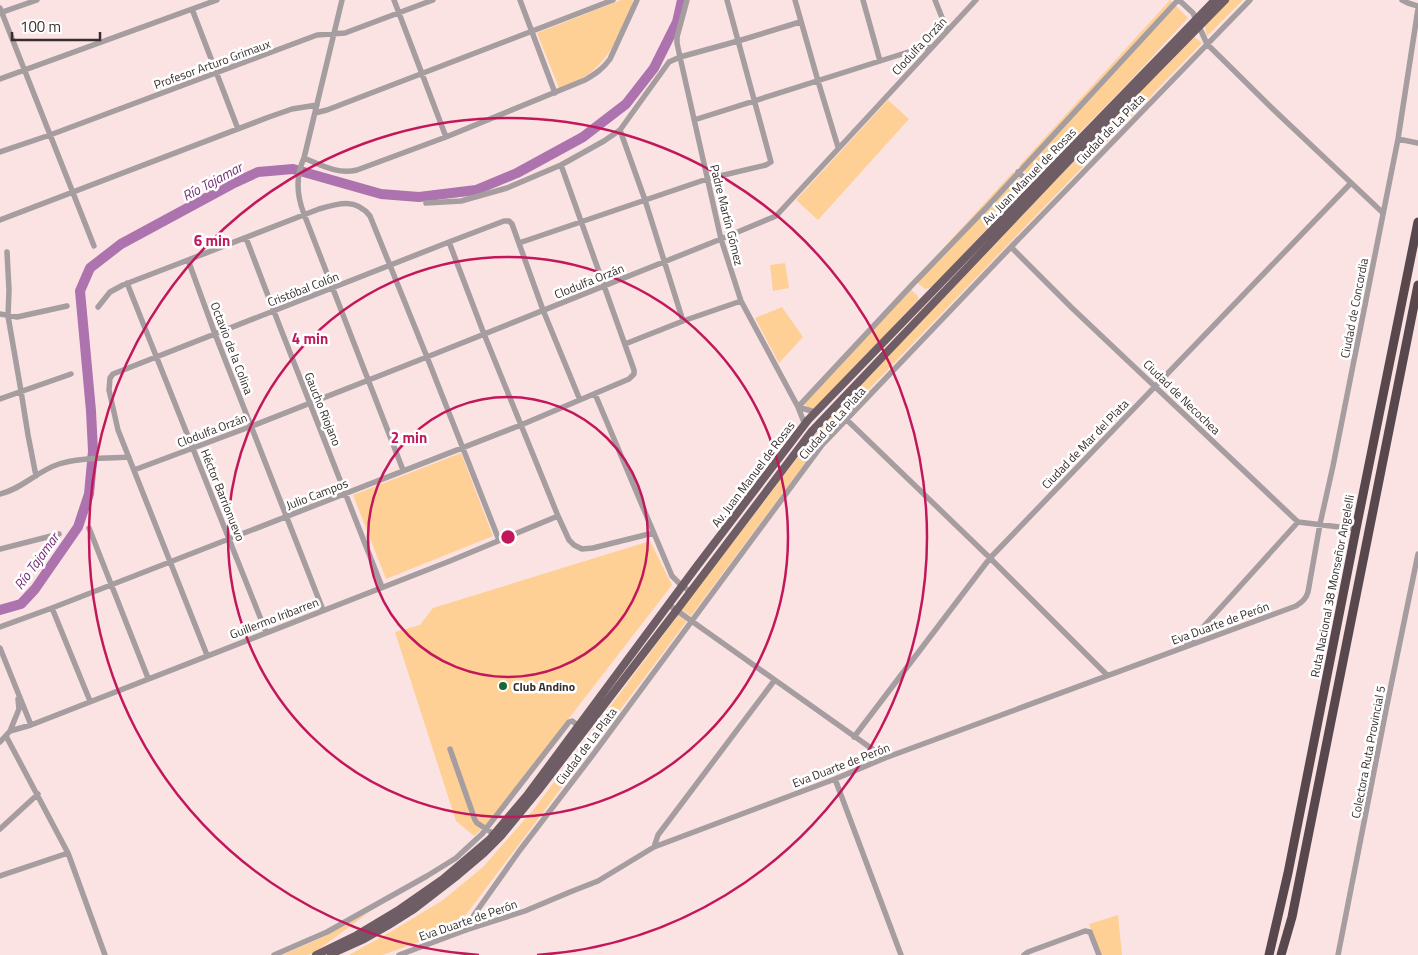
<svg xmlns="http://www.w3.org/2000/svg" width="1418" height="955" font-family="'Titillium Web',sans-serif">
<rect width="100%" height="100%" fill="#fce3e3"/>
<path fill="#fed096" d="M 621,0 L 633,0 L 632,5 C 618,34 613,58 584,77 C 577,82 567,85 559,88 L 537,33 Z
M 1170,0 L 1188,18 L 1131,80 L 1036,177 L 1032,178 L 1019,166 Z
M 1229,0 L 1243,0 L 1207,36 L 1204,24 Z
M 1193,36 L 1202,43 L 848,411 L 820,443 L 691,616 L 681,610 L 821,427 Z
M 888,100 L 909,119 L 818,220 L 796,200 Z
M 1013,172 L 1025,184 L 1026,188 L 932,287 L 925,289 L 914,280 Z
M 785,263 L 789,288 L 773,291 L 770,265 Z
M 908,287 L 918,296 L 918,300 L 814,410 L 808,409 L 803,402 Z
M 782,307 L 803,337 L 779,363 L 755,318 Z
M 461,453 L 493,536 L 386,579 L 353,495 Z
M 650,541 L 672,585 L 488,823 L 474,836 L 456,821 L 395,632 L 420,625 L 433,608 Z
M 678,615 L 687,621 L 456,928 L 383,955 L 349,955 L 392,931 L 443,900 L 483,867 L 534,809 Z
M 371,911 L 315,952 L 308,955 L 282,955 L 319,939 Z
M 1118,915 L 1122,955 L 1101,955 L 1089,924 Z"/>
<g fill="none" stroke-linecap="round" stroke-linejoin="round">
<path stroke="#ad73af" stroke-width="10" d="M 0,610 L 21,604 L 35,589 L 78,527 L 89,494 L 93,451 L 91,411 L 80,291 L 90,268 L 121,244 L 232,184 L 258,172 L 293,169 L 381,194 L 419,197 L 476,190 L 517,173 L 583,137 L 626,104 L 654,68 L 677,22 L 682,0"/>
<path stroke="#a69da0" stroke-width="5.5" d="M 342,0 L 304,158 C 295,177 297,196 304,214 L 403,470
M 394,0 L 446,137
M 520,0 L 555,93
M 795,0 L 818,81 L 838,147
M 863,0 L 880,61
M 935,0 L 947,30
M 1179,0 L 1193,13 L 1207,44 L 1275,111 L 1382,212
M 1402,0 L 1408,3 L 1418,6
M 0,8 L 94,246
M 192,9 L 238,129
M 0,13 L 37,0
M 800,22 L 738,41 L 680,57 L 721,239 L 741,301 L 798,407 L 815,412
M 0,79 L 217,0
M 315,113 L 327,110 L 613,0
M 694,120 L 880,61 L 921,48 L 932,47
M 620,130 L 645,200 L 683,321
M 1398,139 L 1418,143
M 0,152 L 50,135 L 317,35 L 345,33 L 433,0
M 304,158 C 321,165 338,175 357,170 L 446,137 L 585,80 C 595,74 603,69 610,59 L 637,0
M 1018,172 L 1034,187
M 426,203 L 461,201 L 507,188 L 561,165 L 604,141 L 620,130 L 669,62 L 680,57 L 677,43 L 677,37 L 687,0
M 0,220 L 269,117 L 292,109 L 317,105
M 246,238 L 280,327 L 382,587
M 449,242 L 484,334 L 558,516 L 569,540 L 574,545 L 582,549 L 593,548 L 653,533
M 519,243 L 707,179 L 766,165 L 771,162 L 727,0
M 1011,247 L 1072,308 L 1298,522 L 1356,529
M 7,252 L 9,290 L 8,316 L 21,391 L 28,435 L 36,476
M 188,260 L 215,334 L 323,610
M 127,283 L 266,632
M 98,307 L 110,292 L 123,285 L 188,260 L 319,209 C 339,203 356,198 370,216 L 427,357 L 499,540
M 0,314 L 17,317 L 67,306
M 625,344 L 683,321 L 741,301
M 595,394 L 672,576 L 682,586 L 691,592
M 0,399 L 71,374
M 847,420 L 990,558 L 1107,675
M 805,425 L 798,407 L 910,287 L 987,207 L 1178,0
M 134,470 L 252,426 L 427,357 L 721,239 L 776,216 L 976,0
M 0,494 C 22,489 37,471 59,464 C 81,457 106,459 129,457
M 89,528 L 148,678
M 0,549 L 59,534
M 669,605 L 885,758
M 52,608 L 90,701
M 0,627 L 52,608 L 521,425 L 629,379 L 634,374 L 634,370 L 561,165
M 1186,646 L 1298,522
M 0,648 L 31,725
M 207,655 L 118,430 L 109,390 L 110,378 L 113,374 L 449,242 L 504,221 L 509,221 L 512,224 L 543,310 L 580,400
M 10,731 L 19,709 L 18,699
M 6,736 L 68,853 L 105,955
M 854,737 L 990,558 L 1351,183
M 0,742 L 10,731 L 31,725 L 450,561 L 558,516
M 450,749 L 475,820 L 477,823 L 494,834
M 835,779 L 901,955
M 0,829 L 38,794
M 654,847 L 658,835 L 774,681
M 0,876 L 68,853
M 466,930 L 474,915 L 520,850 L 592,756 L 822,445 L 1011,247 L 1250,0
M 274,955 L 327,932 L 427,876 L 456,858 L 482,834 L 569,722 L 572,721 L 579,726
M 399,955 L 466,930 L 525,911 L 570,892 L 598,881 L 654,847 L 835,779 L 885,758 L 1296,606 C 1302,602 1306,599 1308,592 L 1320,524 L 1333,466 L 1398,139 L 1418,9
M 1024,955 L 1028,952 L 1085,931 L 1090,932 L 1099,955
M 1338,955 L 1387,705 L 1418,554"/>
<path stroke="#6e5d64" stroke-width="8" d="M 331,954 L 364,939 L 387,926 L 414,909 L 458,875 L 484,853 L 501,836 L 538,791 L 676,611 L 812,431 L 1117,110 L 1225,0
M 316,955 L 357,935 L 397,911 L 443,879 L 490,839 L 528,794 L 697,566 L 808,420 L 1215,0"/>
<path stroke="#59474e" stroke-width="9" d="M 1269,955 L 1288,873 L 1356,529 L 1418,222
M 1281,955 L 1292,917 L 1418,285"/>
</g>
<g fill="none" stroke="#c2185b" stroke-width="2.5">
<circle cx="508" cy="537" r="140"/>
<circle cx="508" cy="537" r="280"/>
<path d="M479 955A419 419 0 1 1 537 955"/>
</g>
<circle fill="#176737" stroke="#fff" stroke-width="2" cx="503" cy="686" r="5"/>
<g text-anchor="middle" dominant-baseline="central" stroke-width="5" stroke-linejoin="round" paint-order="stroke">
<g font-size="12" fill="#382e2e" stroke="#fff">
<text transform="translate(919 46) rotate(-47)">Clodulfa Orzán</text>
<text transform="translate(212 64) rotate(-20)">Profesor Arturo Grimaux</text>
<text transform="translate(1110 129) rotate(-46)">Ciudad de La Plata</text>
<text transform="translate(1029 176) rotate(-46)">Av. Juan Manuel de Rosas</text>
<text transform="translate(727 215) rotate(76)">Padre Martín Gómez</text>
<text transform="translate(589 281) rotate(-22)">Clodulfa Orzán</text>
<text transform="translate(303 289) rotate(-21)">Cristóbal Colón</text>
<text transform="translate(1354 308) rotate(-79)">Ciudad de Concordia</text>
<text transform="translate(232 348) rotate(69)">Octavio de la Colina</text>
<text transform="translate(1182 397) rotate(44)">Ciudad de Necochea</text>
<text transform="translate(323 409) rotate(68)">Gaucho Riojano</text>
<text transform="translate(832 423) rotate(-48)">Ciudad de La Plata</text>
<text transform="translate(212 430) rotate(-21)">Clodulfa Orzán</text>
<text transform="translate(1085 444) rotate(-46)">Ciudad de Mar del Plata</text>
<text transform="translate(753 474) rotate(-53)">Av. Juan Manuel de Rosas</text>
<text transform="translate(317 494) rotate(-21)">Julio Campos</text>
<text transform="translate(223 495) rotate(68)">Héctor Barrionuevo</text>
<text transform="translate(1332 586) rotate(-79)">Ruta Nacional 38 Monseñor Angelelli</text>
<text transform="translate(274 618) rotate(-21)">Guillermo Iribarren</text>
<text transform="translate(1220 623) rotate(-20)">Eva Duarte de Perón</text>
<text transform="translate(586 746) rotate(-53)">Ciudad de La Plata</text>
<text transform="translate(1368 752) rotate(-79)">Colectora Ruta Provincial 5</text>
<text transform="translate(841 765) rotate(-21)">Eva Duarte de Perón</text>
<text transform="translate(468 920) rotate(-19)">Eva Duarte de Perón</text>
</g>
<g font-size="12" font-weight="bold" fill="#382e2e" stroke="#fff" text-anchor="start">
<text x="513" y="686">Club Andino</text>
</g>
<g font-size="14" font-style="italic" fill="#762f79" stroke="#fff">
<text transform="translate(212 181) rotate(-28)">Río Tajamar</text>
<text transform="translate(36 561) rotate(-54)">Río Tajamar</text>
</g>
</g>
<circle cx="508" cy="537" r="8" fill="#c2185b" stroke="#fff" stroke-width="2.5"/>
<g font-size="15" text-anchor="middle" font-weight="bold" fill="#c2185b" stroke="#fff" stroke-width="5" stroke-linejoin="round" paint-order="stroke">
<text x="212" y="246">6 min</text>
<text x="310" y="344">4 min</text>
<text x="409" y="443">2 min</text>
</g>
<path d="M12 32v8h88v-8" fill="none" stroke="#382e2e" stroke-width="2.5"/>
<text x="20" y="32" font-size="15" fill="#382e2e" stroke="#ffffff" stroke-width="4" paint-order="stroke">100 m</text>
</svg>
